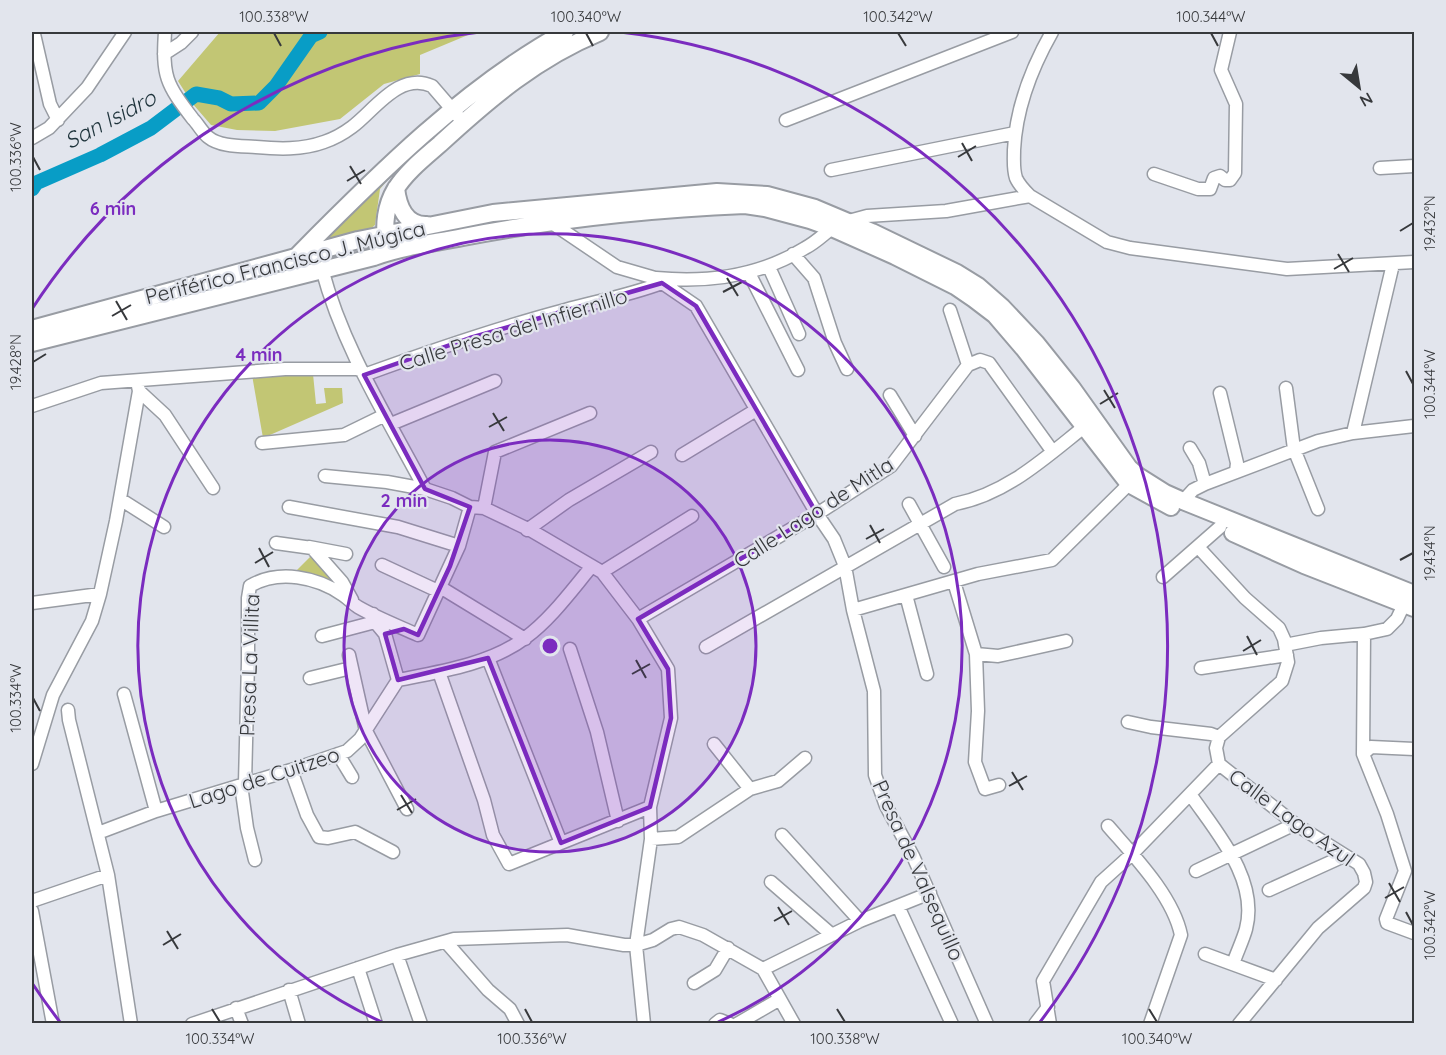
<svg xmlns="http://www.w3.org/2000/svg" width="1446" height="1055" font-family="Quicksand,sans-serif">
<rect width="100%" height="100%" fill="#e2e5ed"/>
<path fill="#c2c674" d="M 220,32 L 471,32 L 468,35 L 420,55 L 420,74 L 384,84 L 340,119 L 275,131 L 237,130 L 211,125 L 192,103 L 178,81 Z
M 405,159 L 380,189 L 375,225 L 369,230 L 330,243 L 325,240 L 325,235 Z
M 313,374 L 316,404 L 326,403 L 324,388 L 342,388 L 343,403 L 263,438 L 252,375 Z
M 313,554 L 342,587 L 293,574 Z"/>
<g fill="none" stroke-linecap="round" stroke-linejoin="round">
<path stroke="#089dc6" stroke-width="15" d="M 32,189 L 36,183 L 100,155 L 151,128 L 196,94 L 219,98 L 231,104 L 259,103 L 276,86 L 311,36 L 320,32"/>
<g stroke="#989ca3" stroke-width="15">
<path id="minor" d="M 165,32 C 162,76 166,84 193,119 C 198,124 202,132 208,137 C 220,147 241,146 256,147 C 278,149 302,150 324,142 C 333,139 344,133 352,127 C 374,111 399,71 432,86 L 463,122
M 1052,32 C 1031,69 1016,107 1014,150 C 1014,160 1013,169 1016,178 C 1019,185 1025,191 1030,196 L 1107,242 L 1130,248 L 1287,269 L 1414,262
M 34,34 L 50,104 L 58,120
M 164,54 L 181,43 L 192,32
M 786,120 L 1012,32
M 32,138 L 49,128 L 87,88 L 125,32
M 1380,168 L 1414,166
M 831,170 L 1015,133
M 1154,174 L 1198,189 L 1210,189 L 1214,178 L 1220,176 L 1225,180 L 1230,180 L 1235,173 L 1236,104 L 1221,70 L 1230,32
M 549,219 L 549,221 L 617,267 L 655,278 L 696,306 L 817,514 L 834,539 L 845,566 L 853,610 L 874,691 L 875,775 L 886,806 L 913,856 L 987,1024
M 845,222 L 867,216 L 946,211 L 1030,196
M 793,254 L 814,278 L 835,343 L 847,369
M 769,267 L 799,334
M 322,269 C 343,348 387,417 425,489
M 749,273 L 798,370
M 656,278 C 708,283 760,276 805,248 C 815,243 823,235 832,228
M 950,310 L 968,365
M 364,375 C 430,351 497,328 565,310 C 598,301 630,295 662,283
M 1286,388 L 1294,449 L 1318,509
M 139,391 L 165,415 L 213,488
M 1220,393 L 1237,463 L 1236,472
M 890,395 L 915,436
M 32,406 L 101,383 L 285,369 L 357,369 L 362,371
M 391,424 L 495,381
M 1353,433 L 1393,264
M 262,443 L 344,435 L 385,415
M 1190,448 L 1199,463 L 1205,484
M 682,455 L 756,410
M 325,476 L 387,482 L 425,489 L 452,498 L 470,507 L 484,508 L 532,531 L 602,572 L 638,619 L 668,669 L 671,718 L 650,807 L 651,839 L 636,945 L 644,1024
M 120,499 L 164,527
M 1183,501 L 1193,490 L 1205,484 L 1318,441 L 1353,433 L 1414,426
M 909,504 L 944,567
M 289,507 L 398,527 L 459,546
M 484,508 L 495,452 L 590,413
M 527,530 L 569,500 L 651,452
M 276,543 L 312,548 L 342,582 L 352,600
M 309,547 L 346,554
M 1199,548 L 1245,598 L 1279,628 L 1284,639 L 1288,662 L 1282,681 L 1219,737 L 1216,748 L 1219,764 L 1295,824 L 1359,864 L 1364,873 L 1366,882 L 1364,888 L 1318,928 L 1239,1024
M 382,565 L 438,591
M 602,572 L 692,516
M 1163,577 L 1220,527
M 954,582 L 976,654 L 978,711 L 975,762 L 985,789 L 999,785
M 440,587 L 525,639
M 906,595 L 927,674
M 32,603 L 100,594
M 853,610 L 978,574 L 1052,560 L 1129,484
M 373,614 L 375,622 L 385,634 L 398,680
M 638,619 L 817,514 L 891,466 L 968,365 L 980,360 L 989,363 L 1053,452
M 1364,634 L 1363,754 L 1387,814 L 1405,871 L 1386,919 L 1387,923 L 1414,933
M 322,636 L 375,622
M 1285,645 L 1321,638 L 1364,634 L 1387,629 L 1397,619 L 1407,598
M 706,647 L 955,504 C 1008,494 1048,455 1089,423
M 570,649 L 597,732 L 618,821
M 976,654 L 998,656 L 1066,641
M 349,655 L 366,731 L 407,809
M 488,658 L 561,843
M 1201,668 L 1287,655
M 439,672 L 484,800 L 493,835 L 509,864 L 650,807
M 310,678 L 351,668
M 398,680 C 439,672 491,664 525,638 C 551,619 571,591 592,566
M 124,694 L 156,811
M 68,710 L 69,720 L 108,875 L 131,1024
M 1128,722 L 1151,727 L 1211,734 L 1219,737
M 714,744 L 750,789
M 338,754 L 352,777
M 1363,754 L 1371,747 L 1414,749
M 32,764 L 53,695 L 92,621 L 100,594 L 116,521 L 139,391 L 137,381
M 291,770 L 307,815 L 319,837 L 328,838 L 355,832 L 393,852
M 245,783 L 248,662 L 248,598 L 250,586 C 279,569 317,577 343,595 C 349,599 353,604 358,607 C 377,618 398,626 418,635 L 459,546 L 470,507
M 241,785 L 247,828 L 255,860
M 1190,794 C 1216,832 1259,879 1246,929 C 1243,940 1237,952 1233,964
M 1108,826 C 1134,856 1173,896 1181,935 L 1150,1024
M 98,833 L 156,811 L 291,770 L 347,751 L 360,739 L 398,680
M 782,835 L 860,921
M 651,839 L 678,837 L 750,789 L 778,781 L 805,758
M 1196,871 L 1295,824
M 771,882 L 832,935
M 1269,890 L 1344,856
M 32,901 L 108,875
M 898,906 L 952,1024
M 32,911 L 53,1024
M 446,942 L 488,990 L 510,1009 L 518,1024
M 1205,954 L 1276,980
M 397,955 L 421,1024
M 358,968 L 376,1024
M 763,969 L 860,921 L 930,893
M 763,969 L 794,1024
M 694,983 L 715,970 L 728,948
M 289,990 L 299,1024
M 236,1008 L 242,1024
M 192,1024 L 397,955 L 454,939 L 567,935 L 624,945 L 636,945 L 653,940 L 671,929 L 679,927 L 703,935 L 763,969
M 715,1024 L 720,1020 L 730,1024
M 737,1024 L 780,999
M 1035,1024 L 1048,1007
M 1050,1024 L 1043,981 L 1101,882 L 1132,854 L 1219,764"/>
</g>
<g stroke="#989ca3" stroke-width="20">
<path id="major" d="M 396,188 C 398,206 406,226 427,225
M 387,243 C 383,226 386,205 395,190 C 406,172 424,158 440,144 C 490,98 537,58 600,32
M 298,255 C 377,175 465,87 565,32
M 32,329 L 358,240 L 493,213 L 717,192 L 767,195 L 815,208 L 872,232 L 957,273 L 978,286 L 1002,307 L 1036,343 L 1072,388 L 1129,468 L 1138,476 L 1165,493 L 1183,501 L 1414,594
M 32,343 L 374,257 C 403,246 434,243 463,237 C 556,219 651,209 745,205 L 765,208 L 810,220 L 832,228 L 895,256 L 955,286 L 974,299 L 995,315 L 1025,350 L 1129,484 L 1171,507
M 1233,533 L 1304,565 L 1414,608"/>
</g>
<use href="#minor" stroke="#fff" stroke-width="12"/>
<use href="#major" stroke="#fff" stroke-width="16"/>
</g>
<path fill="#7b2cbf" fill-opacity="0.2" stroke="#7b2cbf" stroke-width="4.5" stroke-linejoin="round" d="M 662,283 L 696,306 L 817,514 L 638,619 L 668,669 L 671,718 L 650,807 L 561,843 L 488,658 L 398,680 L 385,634 L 404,629 L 418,635 L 450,566 L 470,507 L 425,489 L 364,375 L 470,338 Z"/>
<path fill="none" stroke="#37393c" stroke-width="2" d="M 274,33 L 281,46M 586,33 L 593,46M 898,33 L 906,46M 1211,33 L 1218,46M 962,143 L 972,161M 33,157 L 40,170M 958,157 L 976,146M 350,166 L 361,184M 347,181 L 365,170M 1400,231 L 1413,223M 1338,254 L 1349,272M 1334,269 L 1353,258M 727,278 L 738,296M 723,292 L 742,282M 116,301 L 127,320M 112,316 L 131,305M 33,362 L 46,354M 1406,371 L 1413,384M 1104,390 L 1115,408M 1100,404 L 1118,393M 493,413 L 504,431M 489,427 L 507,417M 870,525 L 880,543M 866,539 L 884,529M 259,548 L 269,567M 1400,560 L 1413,553M 255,563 L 273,552M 1247,636 L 1257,655M 1243,651 L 1261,640M 636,660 L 646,678M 632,674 L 650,664M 33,698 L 40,711M 1012,772 L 1023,790M 1009,786 L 1027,776M 401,795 L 412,813M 397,810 L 416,799M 1389,883 L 1400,902M 1385,898 L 1404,887M 778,907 L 789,925M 1406,912 L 1413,925M 774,921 L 792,911M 167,931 L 178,949M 163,945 L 181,934M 212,1009 L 220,1022M 525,1009 L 532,1022M 837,1009 L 845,1022M 1149,1009 L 1157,1022"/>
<circle cx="550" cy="646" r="206" fill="#7b2cbf" fill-opacity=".12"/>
<g fill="none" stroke="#7b2cbf" stroke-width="3">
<circle cx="550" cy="646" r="206"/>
<path d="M382 1022A412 412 0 1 1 718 1022"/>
<path d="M60 1022A618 618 0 0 1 32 983M32 309A618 618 0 0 1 480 32M620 32A618 618 0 0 1 1040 1022"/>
</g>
<g text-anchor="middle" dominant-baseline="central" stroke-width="4.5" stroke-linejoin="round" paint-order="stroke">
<g font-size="21" fill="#37393c" stroke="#e2e5ed">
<text transform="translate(285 262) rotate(-14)">Periférico Francisco J. Múgica</text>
<text transform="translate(513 329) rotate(-17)">Calle Presa del Infiernillo</text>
<text transform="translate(813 512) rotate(-33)">Calle Lago de Mitla</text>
<text transform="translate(249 665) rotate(-88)">Presa La Villita</text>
<text transform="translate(264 777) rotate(-18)">Lago de Cuitzeo</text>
<text transform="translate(1292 817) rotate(36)">Calle Lago Azul</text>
<text transform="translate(919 870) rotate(66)">Presa de Valsequillo</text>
</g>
<g font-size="22" font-style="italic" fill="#1e333b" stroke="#e2e5ed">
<text transform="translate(110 119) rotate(-28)">San Isidro</text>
</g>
</g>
<circle cx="550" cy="646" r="9" fill="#7b2cbf" stroke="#e2e5ed" stroke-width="3"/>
<g font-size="18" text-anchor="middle" font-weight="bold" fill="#7b2cbf" stroke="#e2e5ed" stroke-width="4.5" stroke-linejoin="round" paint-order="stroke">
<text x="113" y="215">6 min</text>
<text x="259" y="361">4 min</text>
<text x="404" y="507">2 min</text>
</g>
<rect width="1446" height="1055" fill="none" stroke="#e2e5ed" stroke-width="66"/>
<g transform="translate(1359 87) rotate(150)" stroke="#e2e5ed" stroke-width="4.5" paint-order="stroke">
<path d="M0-4.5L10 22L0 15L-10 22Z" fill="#37393c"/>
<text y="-9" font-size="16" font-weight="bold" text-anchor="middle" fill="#37393c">N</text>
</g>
<rect x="33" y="33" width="1380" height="989" fill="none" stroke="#37393c" stroke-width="2"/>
<g font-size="15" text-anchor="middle" fill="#37393c">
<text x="274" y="22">100.338°W</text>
<text x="586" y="22">100.340°W</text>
<text x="898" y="22">100.342°W</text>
<text x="1211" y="22">100.344°W</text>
<text transform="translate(16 157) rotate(-90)" y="5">100.336°W</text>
<text transform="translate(1430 223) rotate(-90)" y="5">19.432°N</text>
<text transform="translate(16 362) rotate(-90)" y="5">19.428°N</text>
<text transform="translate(1430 384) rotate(-90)" y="5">100.344°W</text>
<text transform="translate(1430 553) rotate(-90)" y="5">19.434°N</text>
<text transform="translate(16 698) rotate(-90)" y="5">100.334°W</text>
<text transform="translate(1430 925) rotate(-90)" y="5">100.342°W</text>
<text x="220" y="1044">100.334°W</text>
<text x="532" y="1044">100.336°W</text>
<text x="845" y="1044">100.338°W</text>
<text x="1157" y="1044">100.340°W</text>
</g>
</svg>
